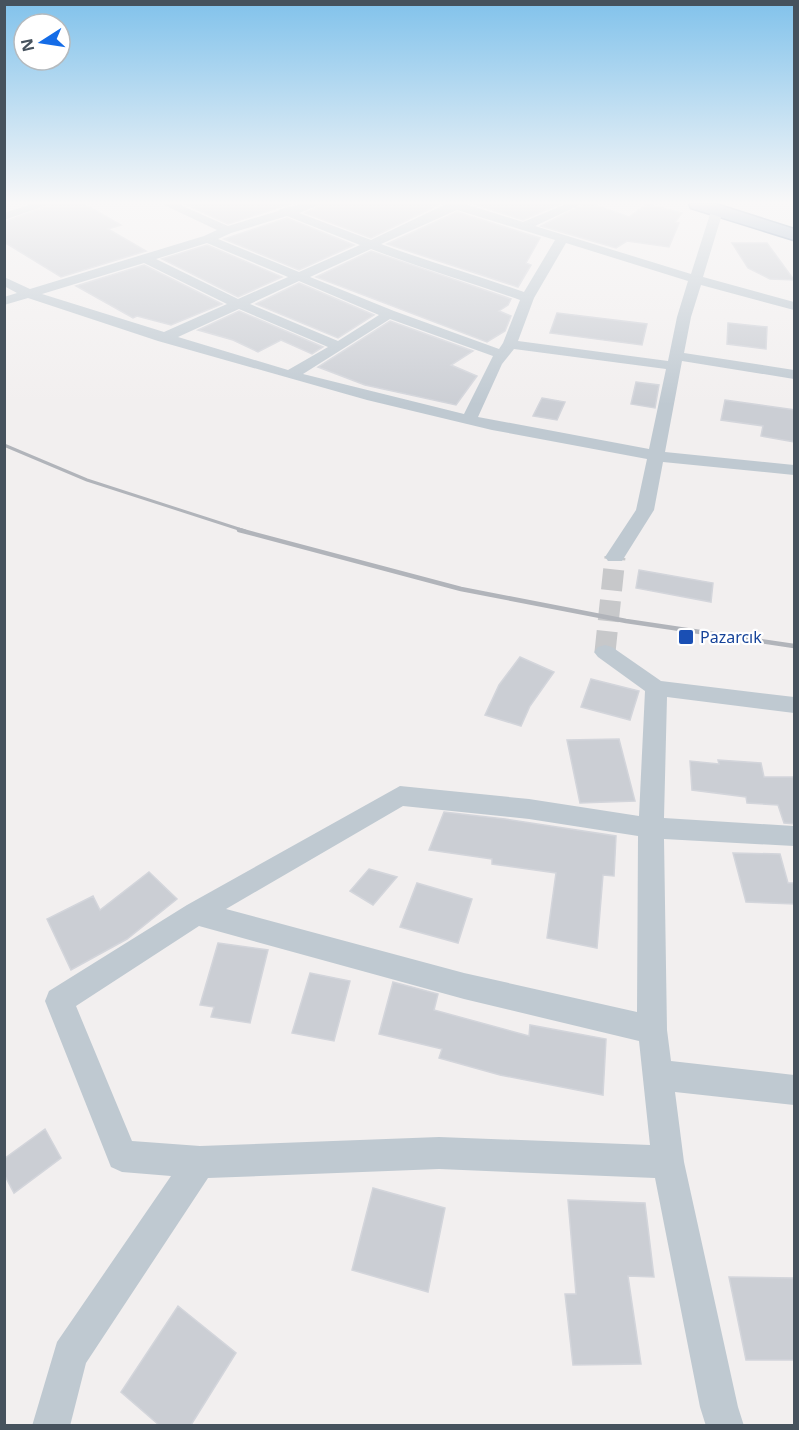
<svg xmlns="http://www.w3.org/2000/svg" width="799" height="1430" font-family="'Noto Sans',sans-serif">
<rect width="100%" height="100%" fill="#f2efef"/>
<path fill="#cbced4" stroke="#d3d5db" stroke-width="1.5" d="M 53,204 L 84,204 L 121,225 L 108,229 L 146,251 L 61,277 L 4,242 L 4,222 Z
M 185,204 L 290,204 L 228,224 Z
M 324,204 L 440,204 L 371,238 L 305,213 Z
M 474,204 L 559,204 L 523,220 Z
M 584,204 L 593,204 L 629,217 L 647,204 L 682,213 L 675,222 L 679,223 L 669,247 L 627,241 L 616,248 L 541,226 Z
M 457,212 L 540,238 L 526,263 L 531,265 L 518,287 L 387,244 Z
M 287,218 L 354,245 L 299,270 L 224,239 Z
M 732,243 L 767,243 L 794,280 L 770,279 L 748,268 Z
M 207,245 L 282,277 L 238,297 L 162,259 Z
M 371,251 L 511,299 L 508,305 L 499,311 L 511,316 L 505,331 L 487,342 L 316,277 Z
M 144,265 L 222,304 L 171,325 L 137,316 L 133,318 L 76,286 Z
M 299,283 L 374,315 L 338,338 L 256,304 Z
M 239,311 L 323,347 L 312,354 L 281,340 L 258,352 L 233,340 L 198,330 Z
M 557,313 L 647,324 L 642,345 L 550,333 Z
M 390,321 L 473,351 L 451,365 L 477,376 L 456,405 L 365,385 L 318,367 Z
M 728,323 L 767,327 L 766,349 L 727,344 Z
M 636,382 L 659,385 L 655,408 L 631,404 Z
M 542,398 L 565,402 L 557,420 L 533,416 Z
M 725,400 L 795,410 L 795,442 L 761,436 L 763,426 L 721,420 Z
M 639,570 L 713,583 L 711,602 L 636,588 Z
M 520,657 L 554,672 L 530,706 L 521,726 L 485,715 L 499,685 Z
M 591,679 L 639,691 L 630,720 L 581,707 Z
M 619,739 L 635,801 L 580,803 L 567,740 Z
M 718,760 L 761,763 L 764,777 L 795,777 L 795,824 L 784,823 L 778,805 L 747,803 L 746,797 L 692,790 L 690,761 L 719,764 Z
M 444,812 L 505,819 L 616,836 L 614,876 L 603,875 L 597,948 L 547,938 L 556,873 L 492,864 L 492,859 L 429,850 Z
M 733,853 L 780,854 L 788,883 L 795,883 L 795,904 L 746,902 Z
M 369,869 L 397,877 L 373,905 L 350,891 Z
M 149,872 L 177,899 L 127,939 L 71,970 L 47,919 L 93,896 L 100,910 Z
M 417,883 L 472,899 L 458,943 L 400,927 Z
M 218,943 L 268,950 L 250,1023 L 211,1017 L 214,1007 L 200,1005 Z
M 310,973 L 350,981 L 334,1041 L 292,1033 Z
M 393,982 L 438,994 L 434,1010 L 529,1036 L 530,1025 L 606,1039 L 603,1095 L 500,1075 L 439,1058 L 442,1049 L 379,1034 Z
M 45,1129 L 61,1158 L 14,1193 L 4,1174 L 4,1159 Z
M 373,1188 L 445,1208 L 428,1292 L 352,1270 Z
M 568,1200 L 645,1203 L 654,1277 L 628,1276 L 641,1364 L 573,1365 L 565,1294 L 576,1294 Z
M 729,1277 L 795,1278 L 795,1360 L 746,1360 Z
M 178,1306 L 236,1353 L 191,1425 L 159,1425 L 121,1392 Z"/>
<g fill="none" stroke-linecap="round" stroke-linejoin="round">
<path stroke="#c7c8ca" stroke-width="21" stroke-dasharray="21 10" stroke-linecap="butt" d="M 605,652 L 615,557"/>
<g stroke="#708bab" stroke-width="3">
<path id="trunk" d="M 689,204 L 716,204 L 794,229 L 794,240 L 691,208 Z"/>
</g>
<path fill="#bfc9d1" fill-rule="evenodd" d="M 32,204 L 51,204 L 4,220 L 4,213 Z
M 162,204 L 178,204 L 228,226 L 278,211 L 280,209 L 303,204 L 322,204 L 299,213 L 371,240 L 446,204 L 465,204 L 523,222 L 566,204 L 582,204 L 535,226 L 691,274 L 711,211 L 713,209 L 721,209 L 723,211 L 703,277 L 794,302 L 794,310 L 701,285 L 691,317 L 684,353 L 794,370 L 794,379 L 682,361 L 665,452 L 794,465 L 794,475 L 663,462 L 654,510 L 622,561 L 608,561 L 605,557 L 636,510 L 647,459 L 492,430 L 367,400 L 158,341 L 28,298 L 4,305 L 4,297 L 17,293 L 4,286 L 4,277 L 30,289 L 204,236 L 217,230 ZM 457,210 L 555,240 L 524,292 C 476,275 429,262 381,244 ZM 287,216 L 360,245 L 299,272 L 218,239 L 231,233 ZM 207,243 L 288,277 L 238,299 L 156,259 ZM 566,243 L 688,281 L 677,317 L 668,361 L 518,341 L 534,298 ZM 371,249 C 420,268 470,282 520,300 L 503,343 L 499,349 L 394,311 L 310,277 ZM 144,263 L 227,304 L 164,332 L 42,294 ZM 299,281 L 379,315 L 338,341 L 250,304 ZM 239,309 L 328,347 L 288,370 L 178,337 ZM 390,319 L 493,356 L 464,414 L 303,374 ZM 514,349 L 666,369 L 649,449 L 478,417 L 502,364 Z
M 605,645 L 612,647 L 661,681 L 794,697 L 794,713 L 667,697 L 664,818 L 794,826 L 794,846 L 664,839 L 667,1030 L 671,1061 L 794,1075 L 794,1105 L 675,1092 L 684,1162 L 738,1407 L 744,1426 L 706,1426 L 700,1407 L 655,1178 L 439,1169 L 208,1178 L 86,1363 L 70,1426 L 32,1426 L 57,1342 L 171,1176 L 122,1172 L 111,1167 L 45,1001 L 49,991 L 187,905 L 400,786 L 529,799 L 639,816 L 645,691 L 598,657 L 594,652 L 598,647 ZM 403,806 L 529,819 L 638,836 L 637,1012 L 464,973 L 226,909 ZM 199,926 L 464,999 L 639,1041 L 650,1145 L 439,1137 L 200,1146 L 132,1141 L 76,1006 Z"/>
<use href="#trunk" fill="#9aafc7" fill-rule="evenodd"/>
<path stroke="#b1b4ba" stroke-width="3" d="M 4,445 L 87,480 L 245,531"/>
<path stroke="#b1b4ba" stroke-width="4.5" d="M 239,530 L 461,589 L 626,621 L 794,646"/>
</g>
<linearGradient id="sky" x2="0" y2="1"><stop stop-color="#81c2eb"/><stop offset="0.5" stop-color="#f9f8f8"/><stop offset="1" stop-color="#f9f8f8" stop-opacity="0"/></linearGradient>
<rect width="799" height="405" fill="url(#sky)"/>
<rect fill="#1a4fb4" stroke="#fff" stroke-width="2" x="678" y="629" width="16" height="16" rx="3"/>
<g text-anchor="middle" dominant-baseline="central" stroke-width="4.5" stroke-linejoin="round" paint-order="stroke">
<g font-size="16" fill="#164399" stroke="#fff" text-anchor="start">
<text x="700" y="637">Pazarcık</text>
</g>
</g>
<rect width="799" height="1430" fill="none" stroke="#46525d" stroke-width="12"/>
<g transform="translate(42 42) rotate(258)"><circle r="28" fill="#ffffff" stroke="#b5babe" stroke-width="1.5"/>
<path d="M0-4.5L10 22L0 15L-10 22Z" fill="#146ce7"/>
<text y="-9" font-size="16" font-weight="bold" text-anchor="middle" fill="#46525d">N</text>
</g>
</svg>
